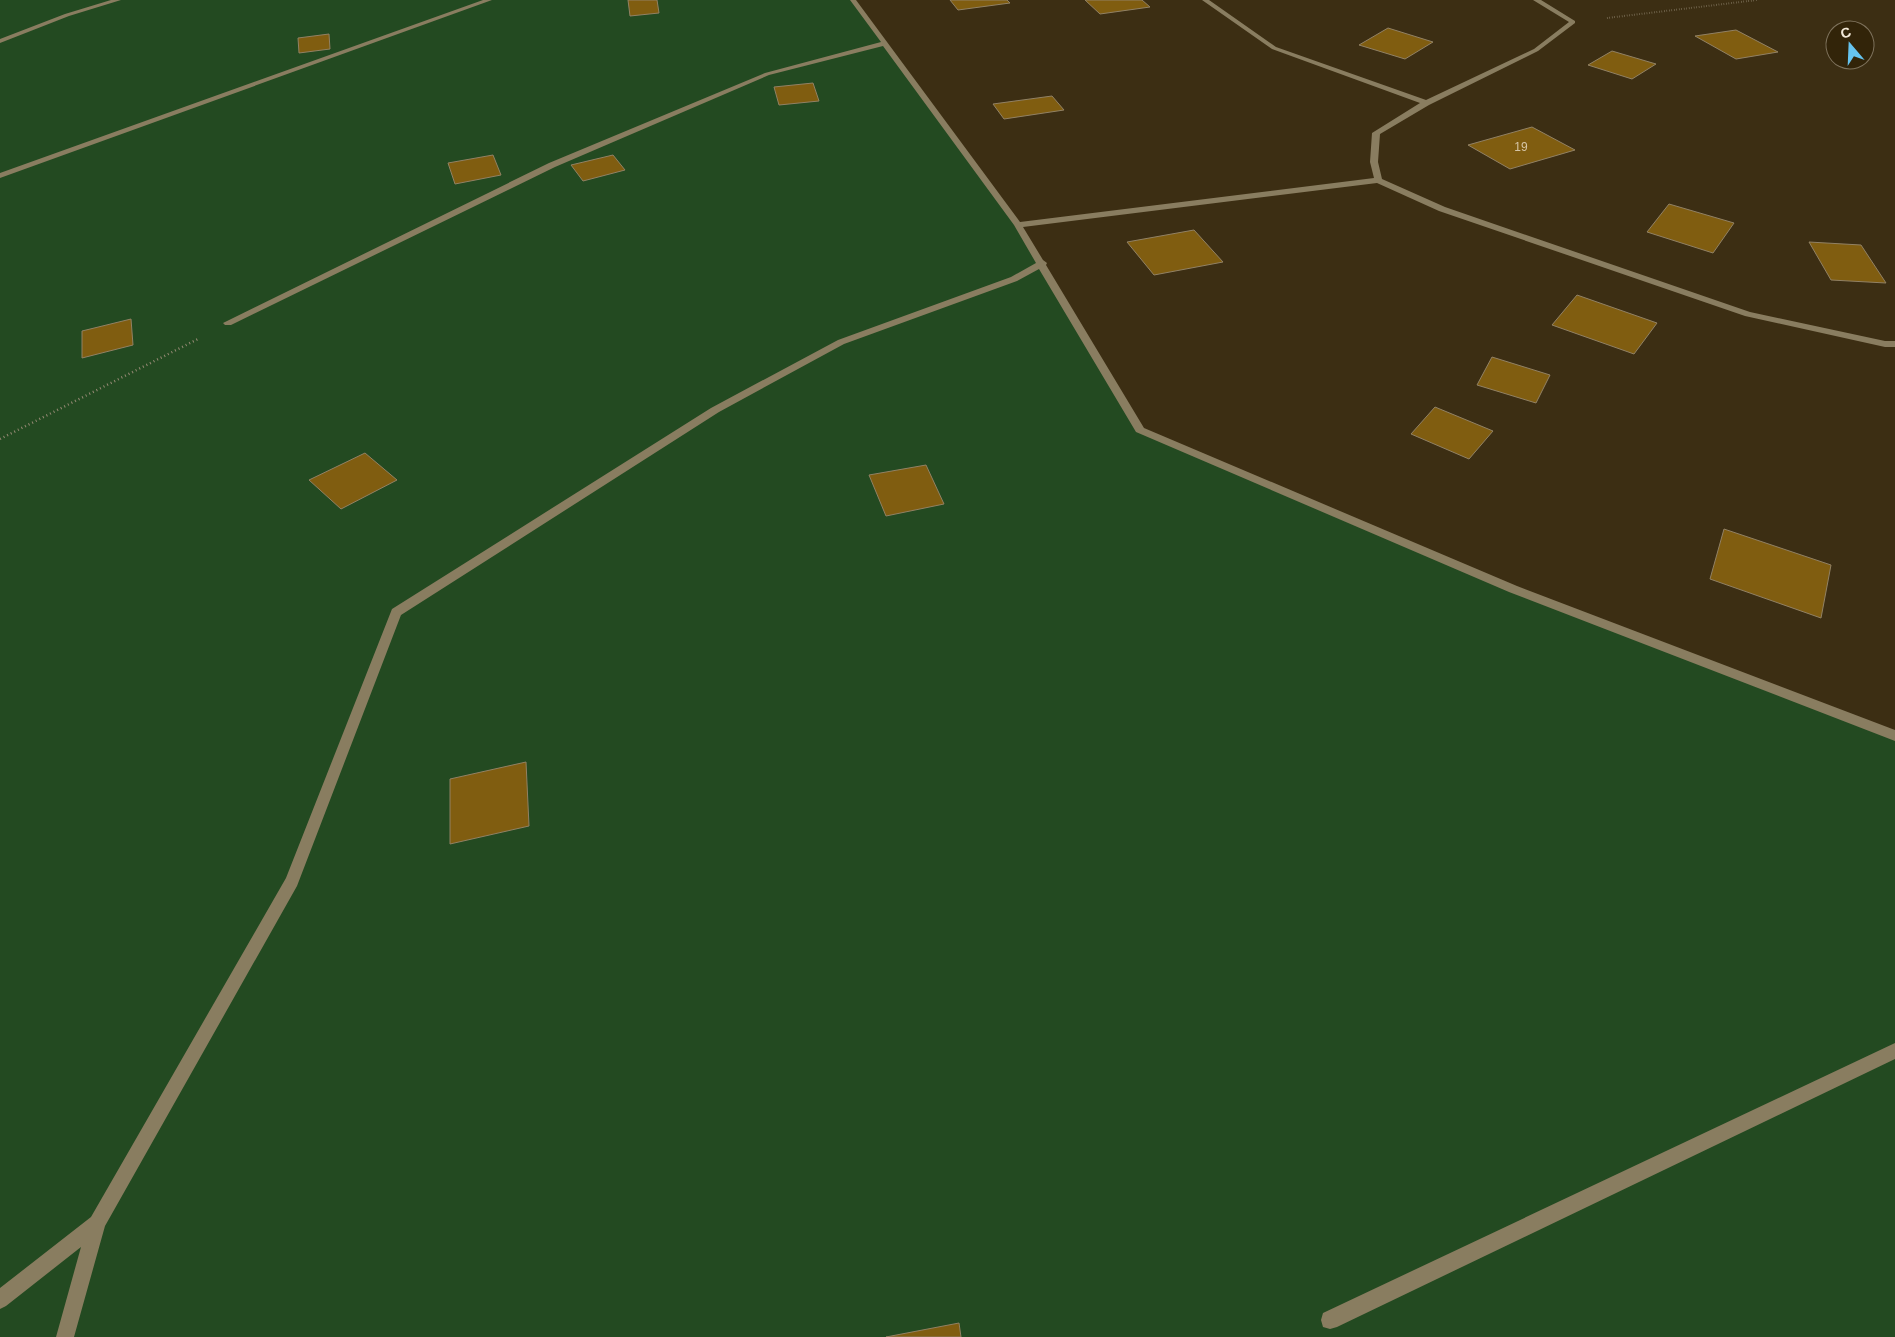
<svg xmlns="http://www.w3.org/2000/svg" width="1895" height="1337" font-family="Helvetica,sans-serif">
<rect width="100%" height="100%" fill="#3c2e13"/>
<path fill="#234a21" d="M 0,0 L 853,0 L 1018,225 L 1140,430 L 1513,589 L 1895,736 L 1895,1337 L 0,1337 Z"/>
<path fill="#805d10" stroke="#918164" d="M 628,0 L 657,0 L 659,13 L 630,16 Z
M 950,0 L 1007,0 L 1010,3 L 958,10 Z
M 1085,0 L 1142,0 L 1150,7 L 1100,14 Z
M 1388,28 L 1433,42 L 1405,59 L 1359,45 Z
M 1736,30 L 1778,52 L 1736,59 L 1695,36 Z
M 329,34 L 330,49 L 299,53 L 298,38 Z
M 1612,51 L 1656,64 L 1632,79 L 1588,65 Z
M 813,83 L 819,101 L 779,105 L 774,87 Z
M 1052,96 L 1064,110 L 1004,119 L 993,104 Z
M 1532,127 L 1575,150 L 1510,169 L 1468,145 Z
M 493,155 L 501,175 L 455,184 L 448,163 Z
M 613,155 L 625,170 L 583,181 L 571,165 Z
M 1669,204 L 1734,223 L 1713,253 L 1647,232 Z
M 1194,230 L 1223,262 L 1154,275 L 1127,242 Z
M 1809,242 L 1861,245 L 1886,283 L 1831,280 Z
M 1577,295 L 1657,323 L 1634,354 L 1552,325 Z
M 131,319 L 133,345 L 82,358 L 82,331 Z
M 1492,357 L 1550,375 L 1536,403 L 1477,385 Z
M 1435,407 L 1493,431 L 1469,459 L 1411,434 Z
M 365,453 L 397,480 L 341,509 L 309,480 Z
M 926,465 L 944,504 L 886,516 L 869,475 Z
M 1724,529 L 1831,565 L 1821,618 L 1710,579 Z
M 526,762 L 529,826 L 450,844 L 450,779 Z
M 959,1323 L 961,1337 L 886,1337 Z"/>
<g fill="none" stroke-linecap="round" stroke-linejoin="round">
<path stroke="#948973" stroke-width="2" stroke-dasharray="0.5 2" stroke-linecap="butt" d="M 1607,18 L 1757,0"/>
<path stroke="#948973" stroke-width="2.5" stroke-dasharray="1 3" stroke-linecap="butt" d="M 0,439 L 198,339"/>
<path fill="#897d60" fill-rule="evenodd" d="M 111,0 L 121,0 L 69,16 L 0,43 L 0,39 L 65,14 Z
M 483,0 L 492,0 L 0,178 L 0,173 Z
M 850,0 L 856,0 L 1020,222 L 1374,178 L 1370,162 L 1372,133 L 1420,103 L 1272,49 L 1202,0 L 1209,0 L 1276,47 L 1426,100 L 1534,49 L 1569,22 L 1533,0 L 1541,0 L 1575,21 L 1575,23 L 1538,51 L 1429,105 L 1380,134 L 1378,162 L 1382,179 L 1445,207 L 1750,312 L 1885,341 L 1895,341 L 1895,347 L 1885,347 L 1745,316 L 1439,211 L 1377,183 L 1023,227 L 1043,260 L 1047,263 L 1046,265 L 1144,428 L 1517,586 L 1895,730 L 1895,741 L 1509,592 L 1136,432 L 1039,269 L 1017,281 L 844,344 L 719,412 L 401,615 L 297,886 L 105,1226 L 74,1337 L 56,1337 L 81,1247 L 6,1306 L 0,1309 L 0,1288 L 91,1217 L 286,878 L 392,609 L 711,408 L 838,340 L 1011,277 L 1036,263 L 1014,225 L 883,46 L 769,75 L 555,167 L 231,325 L 225,325 L 223,323 L 549,163 L 765,73 L 881,42 Z
M 1895,1043 L 1895,1059 L 1337,1327 L 1330,1329 L 1323,1327 L 1321,1320 L 1323,1313 Z"/>
</g>
<g text-anchor="middle" dominant-baseline="central" stroke-width="4.5" stroke-linejoin="round" paint-order="stroke">
<g font-size="12" fill="#d5c5a6">
<text x="1521" y="147">19</text>
</g>
</g>
<g transform="translate(1850 45) rotate(341)"><circle r="24" fill="#322409" stroke="#7e725c"/>
<path d="M0-4L9 19L0 12L-9 19Z" fill="#66c4ef"/>
<text y="-8" font-size="14" font-weight="bold" text-anchor="middle" fill="#f1e8d8">С</text>
</g>
</svg>
